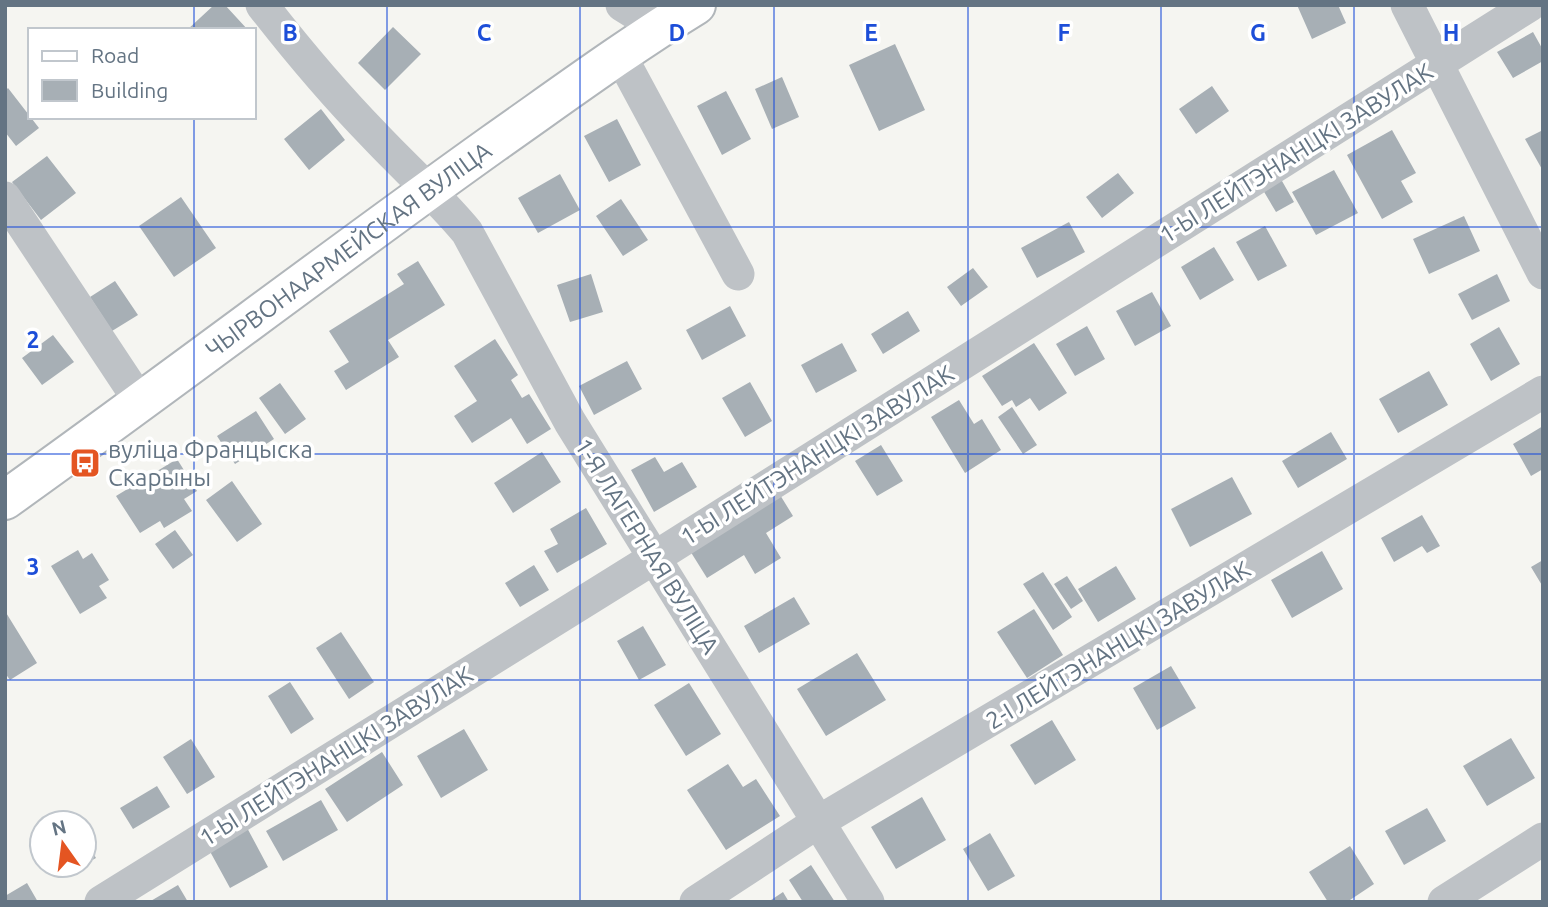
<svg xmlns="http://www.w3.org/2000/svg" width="1548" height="907" font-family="Ubuntu,sans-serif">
<rect width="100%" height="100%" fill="#f5f5f1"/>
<path fill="#a7afb5" d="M 214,5 L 225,5 L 248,30 L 187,30 Z
M 1297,5 L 1338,5 L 1346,23 L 1312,39 Z
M 393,27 L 421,54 L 385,90 L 358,63 Z
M 1533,32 L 1543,50 L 1543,61 L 1513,78 L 1497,52 Z
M 895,44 L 925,110 L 879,131 L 849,65 Z
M 782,77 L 799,117 L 772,129 L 755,89 Z
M 1212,86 L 1229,111 L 1196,134 L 1179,109 Z
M 8,88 L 39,128 L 16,146 L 5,132 L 5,91 Z
M 726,91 L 751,139 L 722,155 L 697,106 Z
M 321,109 L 345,140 L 309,170 L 284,139 Z
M 617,119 L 641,165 L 609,182 L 584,136 Z
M 1392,130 L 1416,173 L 1401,181 L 1413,202 L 1382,219 L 1347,155 Z
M 1543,130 L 1543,171 L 1525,139 Z
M 47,156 L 76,193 L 41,220 L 12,182 Z
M 1334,170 L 1358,213 L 1316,235 L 1292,192 Z
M 1118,173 L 1134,193 L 1102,218 L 1086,197 Z
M 560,174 L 580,210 L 538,233 L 518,198 Z
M 1278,174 L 1294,202 L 1276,212 L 1260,185 Z
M 181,197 L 216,248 L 174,277 L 139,226 Z
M 621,199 L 648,240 L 623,256 L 596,216 Z
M 1464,216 L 1480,251 L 1429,274 L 1413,239 Z
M 1069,222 L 1085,252 L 1037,278 L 1021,248 Z
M 1265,226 L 1287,266 L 1258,281 L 1236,242 Z
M 1214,247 L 1234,280 L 1200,300 L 1181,267 Z
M 418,261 L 445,305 L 388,340 L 399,357 L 346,390 L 334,371 L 349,362 L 329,331 L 404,284 L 397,274 Z
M 973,268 L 988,287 L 961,306 L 947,287 Z
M 591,274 L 603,312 L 570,322 L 557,285 Z
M 1497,274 L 1510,301 L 1472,320 L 1458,294 Z
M 115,281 L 138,315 L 112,331 L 90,297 Z
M 1152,292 L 1171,326 L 1135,346 L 1116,311 Z
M 730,306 L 746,336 L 702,360 L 686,330 Z
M 908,311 L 920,331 L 883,354 L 871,334 Z
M 1087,326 L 1105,359 L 1075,376 L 1056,344 Z
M 1499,327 L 1520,364 L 1491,381 L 1470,344 Z
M 53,335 L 74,362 L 42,385 L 22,358 Z
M 495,339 L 518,375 L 511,380 L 522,398 L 529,394 L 551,429 L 527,444 L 511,418 L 472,443 L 454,416 L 477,401 L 454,366 Z
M 842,343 L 857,371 L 816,393 L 801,365 Z
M 1034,343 L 1067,393 L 1039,411 L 1030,398 L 1016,407 L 1012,400 L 1002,406 L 982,376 Z
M 627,361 L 642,389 L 594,415 L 579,386 Z
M 1429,371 L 1448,405 L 1398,433 L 1379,399 Z
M 750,382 L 772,421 L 745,437 L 722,398 Z
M 280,383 L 306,419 L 285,434 L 259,398 Z
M 959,400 L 974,424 L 982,419 L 1001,450 L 965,473 L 931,417 Z
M 1012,407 L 1037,445 L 1023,454 L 998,417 Z
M 256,411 L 274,439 L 235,464 L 217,436 Z
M 1543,426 L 1543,469 L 1531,476 L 1513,444 Z
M 1331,432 L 1347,459 L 1298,488 L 1282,461 Z
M 881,445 L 903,481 L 877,496 L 855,461 Z
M 542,452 L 561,482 L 513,513 L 494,483 Z
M 655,457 L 664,472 L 682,462 L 697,487 L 654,512 L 631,470 Z
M 177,459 L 197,491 L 184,499 L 192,511 L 164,528 L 160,521 L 140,533 L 116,496 Z
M 1232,477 L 1252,514 L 1190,547 L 1171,509 Z
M 232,481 L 262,524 L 237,542 L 206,500 Z
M 777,490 L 793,516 L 766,533 L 781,558 L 755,574 L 744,555 L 707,578 L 687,546 Z
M 586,508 L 607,544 L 557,573 L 544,551 L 558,544 L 550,529 Z
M 1422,515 L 1440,546 L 1427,553 L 1422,546 L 1394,562 L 1381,538 Z
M 175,530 L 193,555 L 173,569 L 155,544 Z
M 78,550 L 83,559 L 92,553 L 109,580 L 99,586 L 107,598 L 80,614 L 51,566 Z
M 1322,551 L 1343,589 L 1292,618 L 1271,580 Z
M 1543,560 L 1543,587 L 1531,567 Z
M 534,565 L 549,590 L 520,607 L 505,583 Z
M 1116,566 L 1136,599 L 1098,622 L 1078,589 Z
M 1043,572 L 1072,617 L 1053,630 L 1023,584 Z
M 1067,576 L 1083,601 L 1071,609 L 1054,584 Z
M 794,597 L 810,624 L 759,653 L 744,626 Z
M 1034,609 L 1063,655 L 1027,678 L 997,632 Z
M 5,611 L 37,663 L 10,680 L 5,673 Z
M 643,626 L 666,665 L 639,680 L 617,641 Z
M 341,632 L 374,682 L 349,699 L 316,648 Z
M 857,653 L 886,700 L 826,736 L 797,689 Z
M 1171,666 L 1196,708 L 1157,730 L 1133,688 Z
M 290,682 L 314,719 L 291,734 L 268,696 Z
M 689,683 L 721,734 L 686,756 L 654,705 Z
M 1052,720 L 1076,760 L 1035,785 L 1010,745 Z
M 464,729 L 488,770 L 441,798 L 417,756 Z
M 1511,738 L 1535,778 L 1487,806 L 1463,766 Z
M 191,739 L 215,777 L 187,794 L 163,757 Z
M 382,752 L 403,785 L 347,822 L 325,789 Z
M 728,764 L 743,787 L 756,779 L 780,816 L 726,850 L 687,790 Z
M 157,786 L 170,807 L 133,829 L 120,808 Z
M 922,797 L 946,840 L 896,869 L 871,827 Z
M 321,800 L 338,830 L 283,861 L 266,831 Z
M 1427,808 L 1446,841 L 1404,865 L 1385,831 Z
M 245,824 L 268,867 L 230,888 L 207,846 Z
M 990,833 L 1015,876 L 988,891 L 963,849 Z
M 84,837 L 96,858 L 60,878 L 53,865 L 84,865 Z
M 1350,846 L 1374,884 L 1347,902 L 1328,902 L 1309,872 Z
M 811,865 L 835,902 L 803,902 L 789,880 Z
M 27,883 L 38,902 L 5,902 L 5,896 Z
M 178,885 L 188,902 L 149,902 Z
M 783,892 L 789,902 L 768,902 Z"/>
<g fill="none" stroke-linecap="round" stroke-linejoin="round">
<g stroke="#b1b6ba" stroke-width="42">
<g id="major">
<path id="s1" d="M 5,500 C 169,383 330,260 494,143 C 561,96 626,48 696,5"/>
</g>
</g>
<path stroke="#bec2c6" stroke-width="33" d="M 262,5 C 297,50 334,94 374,135 C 405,168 438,197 467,232 L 570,422 L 868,902
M 622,5 L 659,28
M 1407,5 L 1543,273
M 620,55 L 738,274
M 5,198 L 141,403
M 101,902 L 654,558 L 1530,5
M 696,902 L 818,822 L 1543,392
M 1444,902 L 1543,839"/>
<use href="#major" stroke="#fff" stroke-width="38"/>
</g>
<path fill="none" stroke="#1d4ed8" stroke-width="2" stroke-opacity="0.55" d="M 194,5 L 194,30M 387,5 L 387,902M 580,5 L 580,902M 774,5 L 774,902M 968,5 L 968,902M 1161,5 L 1161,902M 1354,5 L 1354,902M 194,117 L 194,902M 5,227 L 1543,227M 5,454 L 1543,454M 5,680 L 1543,680"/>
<defs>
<g id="bus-square" transform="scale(1.575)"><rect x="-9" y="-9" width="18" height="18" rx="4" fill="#e45522" stroke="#fff"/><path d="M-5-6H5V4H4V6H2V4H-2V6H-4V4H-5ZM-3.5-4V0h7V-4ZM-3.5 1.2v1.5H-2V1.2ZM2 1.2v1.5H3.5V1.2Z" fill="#fff"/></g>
</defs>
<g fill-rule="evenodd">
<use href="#bus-square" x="85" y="463"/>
</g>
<g text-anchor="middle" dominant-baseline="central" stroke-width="7" stroke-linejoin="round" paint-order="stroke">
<g font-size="24" fill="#647483" stroke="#fff">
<text transform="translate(1296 153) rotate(-32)">1-Ы ЛЕЙТЭНАНЦКІ ЗАВУЛАК</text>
<text stroke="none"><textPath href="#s1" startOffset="425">ЧЫРВОНААРМЕЙСКАЯ ВУЛІЦА</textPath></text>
<text transform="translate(817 455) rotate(-32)">1-Ы ЛЕЙТЭНАНЦКІ ЗАВУЛАК</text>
<text transform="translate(647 546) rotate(58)">1-Я ЛАГЕРНАЯ ВУЛІЦА</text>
<text transform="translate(1118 645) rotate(-31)">2-І ЛЕЙТЭНАНЦКІ ЗАВУЛАК</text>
<text transform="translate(336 756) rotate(-32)">1-Ы ЛЕЙТЭНАНЦКІ ЗАВУЛАК</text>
</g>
<g font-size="24" fill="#647483" stroke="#fff" text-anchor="start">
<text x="108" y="449">вуліца Францыска<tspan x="108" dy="28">Скарыны</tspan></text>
</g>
</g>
<g font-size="23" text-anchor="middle" font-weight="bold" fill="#1d4ed8" stroke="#fff" stroke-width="7" stroke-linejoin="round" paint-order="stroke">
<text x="290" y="41">B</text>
<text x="484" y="41">C</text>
<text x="677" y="41">D</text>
<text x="871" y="41">E</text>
<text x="1064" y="41">F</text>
<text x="1258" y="41">G</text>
<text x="1451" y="41">H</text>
<text x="33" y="348">2</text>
<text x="33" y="575">3</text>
</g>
<rect width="1548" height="907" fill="none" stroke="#647483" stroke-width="14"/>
<rect x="28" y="28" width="228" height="91" fill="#ffffff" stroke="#c1c7cd" stroke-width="2"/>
<rect x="42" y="51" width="35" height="10" fill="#ffffff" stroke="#c1c7cd" stroke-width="2"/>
<text x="91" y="63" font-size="21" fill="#647483">Road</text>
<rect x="42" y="80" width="35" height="21" fill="#a7afb5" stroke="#c1c7cd" stroke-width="2"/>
<text x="91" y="98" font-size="21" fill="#647483">Building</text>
<g transform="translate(63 844) rotate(346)"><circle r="33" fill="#ffffff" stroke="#c1c7cd" stroke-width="2"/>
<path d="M0-5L12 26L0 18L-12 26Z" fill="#e45522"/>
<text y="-10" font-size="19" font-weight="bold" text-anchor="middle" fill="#647483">N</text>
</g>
</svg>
